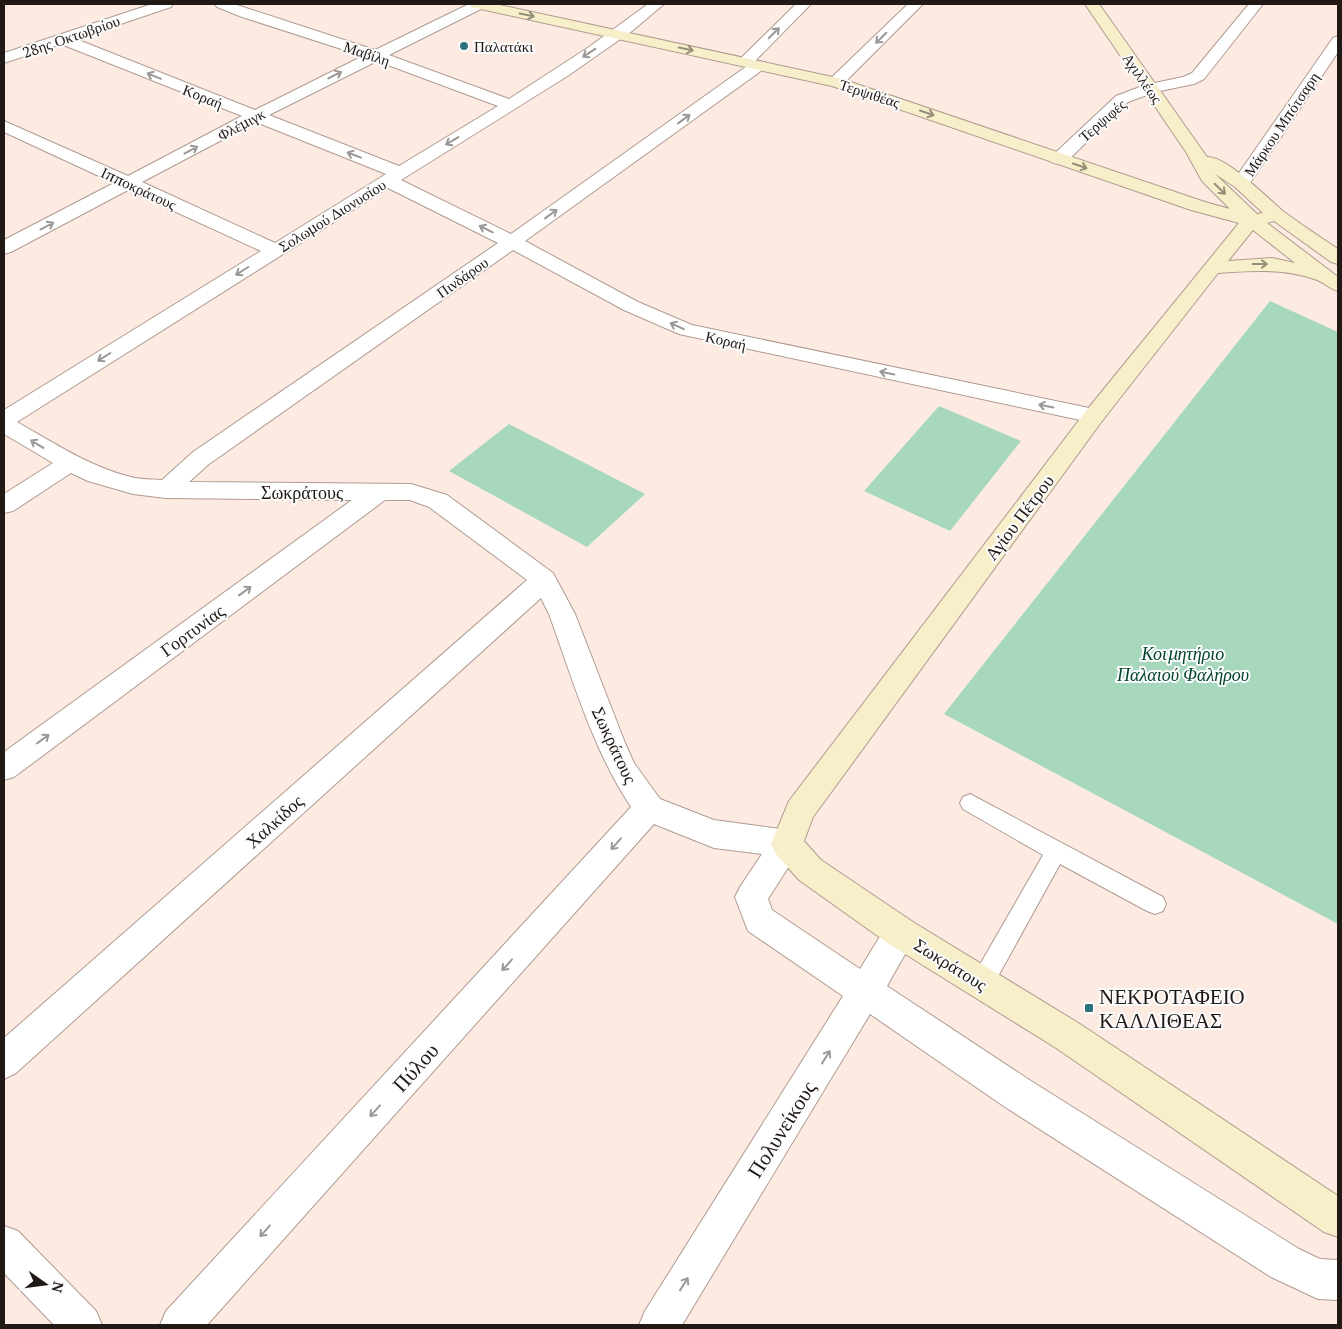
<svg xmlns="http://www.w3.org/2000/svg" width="1342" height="1329" font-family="'PT Serif',serif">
<rect width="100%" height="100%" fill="#fdebe2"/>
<path fill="#a7d8be" d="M 1270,301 L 1338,332 L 1338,924 L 944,714 Z
M 939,406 L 1021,441 L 950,531 L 864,491 Z
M 509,424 L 645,494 L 587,547 L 449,471 Z"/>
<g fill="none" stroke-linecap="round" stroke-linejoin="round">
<g stroke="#af9b90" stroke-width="2">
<path id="lane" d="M 970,794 L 1163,897 L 1166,904 L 1163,911 L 1155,914 L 1147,911 L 1060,864 L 990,991 L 982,994 L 974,991 L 971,983 L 974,975 L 1043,855 L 963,809 L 960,803 L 963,797 Z"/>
</g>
<g stroke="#af9b90" stroke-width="2">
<path id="street" d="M 152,4 L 173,4 L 171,7 L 76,39 L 255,110 L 363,56 L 242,17 L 217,7 L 215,4 L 234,4 L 375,50 L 469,4 L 487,4 L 485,7 L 389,55 L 509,99 L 589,47 L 648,4 L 664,4 L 632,31 L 569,75 L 401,180 L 511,234 L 747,66 L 739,65 L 737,62 L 796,4 L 811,4 L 755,61 L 765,62 L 767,65 L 765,68 L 525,241 L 638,302 L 692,325 L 1094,409 L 1102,411 L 1105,416 L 1102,421 L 1094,423 L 679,334 L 624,310 L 513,250 L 209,464 L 189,482 L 411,484 L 447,495 L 553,573 L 575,614 L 625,743 L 634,763 L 660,799 L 714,820 L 787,830 L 798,834 L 803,844 L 768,899 L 772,910 L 860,969 L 889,922 L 901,918 L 913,922 L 917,933 L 887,986 L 1031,1081 L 1299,1249 L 1320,1259 L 1338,1260 L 1338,1300 L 1318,1299 L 1271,1277 L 1005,1107 L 870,1014 L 682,1325 L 639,1325 L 645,1311 L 843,996 L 748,931 L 735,897 L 740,887 L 762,854 L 714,848 L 654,824 L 207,1325 L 160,1325 L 166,1311 L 631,807 C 592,748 573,680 549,614 L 541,598 L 16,1073 L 4,1079 L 4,1038 L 527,580 L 429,507 L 410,500 L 385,500 L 14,777 L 4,780 L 4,752 L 352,500 L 166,498 L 133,494 L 88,481 L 71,473 L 13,511 L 4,513 L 4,494 L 53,463 L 4,434 L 4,410 L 261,251 L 128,190 L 11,252 L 4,254 L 4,240 L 114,183 L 4,132 L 4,121 L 128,176 L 242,116 L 61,44 L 4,63 L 4,53 ZM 377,61 L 498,106 L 399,166 L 269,115 ZM 256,122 L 386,174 L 275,243 L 142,182 ZM 388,188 L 498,243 L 193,452 L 162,480 C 152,479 141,480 131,477 C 90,467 54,443 17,422 Z
M 908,4 L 923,4 L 842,85 L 830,85 L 828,82 L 830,79 Z
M 1249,4 L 1263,4 L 1204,79 L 1194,84 L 1155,92 L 1128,102 L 1065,163 L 1059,164 L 1053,163 L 1050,159 L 1053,155 L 1116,96 L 1145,85 L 1183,77 L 1192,73 Z
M 1338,36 L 1338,52 L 1250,183 L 1247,187 L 1241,188 L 1235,187 L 1232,183 L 1333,38 Z
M 4,1226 L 18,1231 L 96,1311 L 102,1325 L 54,1325 L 4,1273 Z"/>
</g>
<g stroke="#af9b90" stroke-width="2">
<path id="secondary" d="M 469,4 L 495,4 L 842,79 L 1205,202 L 1230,209 L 1202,181 L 1186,152 L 1085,4 L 1099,4 L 1207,157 C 1227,156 1268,199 1284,212 C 1302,225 1320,237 1338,249 L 1338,264 L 1331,262 L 1274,221 L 1267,223 L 1338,277 L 1338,291 C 1329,289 1323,281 1314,279 C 1283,268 1251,271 1218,273 L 1102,421 L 813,817 L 804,841 L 821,860 L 913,922 L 1080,1024 L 1338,1196 L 1338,1237 L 1324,1232 L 1056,1048 L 889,944 L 799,880 L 776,854 L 771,844 L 789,801 L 1086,411 L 1239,223 L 1191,210 L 832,86 L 476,8 L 471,7 ZM 1215,174 L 1235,187 L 1263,213 L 1257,214 ZM 1253,230 L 1295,263 L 1272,258 L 1228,261 Z"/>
</g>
<use href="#lane" fill="#fff" fill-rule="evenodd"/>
<use href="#street" fill="#fff" fill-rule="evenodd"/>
<use href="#secondary" fill="#f7eeca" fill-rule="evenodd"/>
</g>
<defs><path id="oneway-shaft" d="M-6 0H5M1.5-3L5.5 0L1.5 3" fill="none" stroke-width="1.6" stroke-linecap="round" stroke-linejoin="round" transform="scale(1.25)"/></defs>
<g stroke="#968e79">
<use href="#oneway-shaft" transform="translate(527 15) rotate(12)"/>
<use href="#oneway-shaft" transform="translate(686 49) rotate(12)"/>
<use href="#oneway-shaft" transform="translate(927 113) rotate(19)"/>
<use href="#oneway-shaft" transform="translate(1080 166) rotate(19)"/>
<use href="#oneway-shaft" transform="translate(1220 189) rotate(44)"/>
<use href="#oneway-shaft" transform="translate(1260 264)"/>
</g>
<g stroke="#9b9896">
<use href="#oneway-shaft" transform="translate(774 33) rotate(-45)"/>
<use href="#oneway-shaft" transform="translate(881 38) rotate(135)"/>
<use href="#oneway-shaft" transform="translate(589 53) rotate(147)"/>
<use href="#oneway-shaft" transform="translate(335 75) rotate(-27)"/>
<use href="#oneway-shaft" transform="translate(154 76) rotate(-158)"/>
<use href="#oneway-shaft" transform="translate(684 119) rotate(-36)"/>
<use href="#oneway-shaft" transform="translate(452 141) rotate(149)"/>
<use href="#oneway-shaft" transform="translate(191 150) rotate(-28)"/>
<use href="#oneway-shaft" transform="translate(354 155) rotate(-159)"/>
<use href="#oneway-shaft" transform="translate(551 214) rotate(-36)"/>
<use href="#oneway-shaft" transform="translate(47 226) rotate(-28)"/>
<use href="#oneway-shaft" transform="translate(486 229) rotate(-154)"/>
<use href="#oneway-shaft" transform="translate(242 271) rotate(148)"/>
<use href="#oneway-shaft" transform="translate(677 326) rotate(-156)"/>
<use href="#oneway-shaft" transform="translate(104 357) rotate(148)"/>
<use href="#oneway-shaft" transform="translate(887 373) rotate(-168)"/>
<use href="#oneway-shaft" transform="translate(1046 406) rotate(-168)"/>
<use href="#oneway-shaft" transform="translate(37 444) rotate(-149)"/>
<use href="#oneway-shaft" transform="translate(245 591) rotate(-36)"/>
<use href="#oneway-shaft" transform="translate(43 739) rotate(-36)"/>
<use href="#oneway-shaft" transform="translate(616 844) rotate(132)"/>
<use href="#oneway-shaft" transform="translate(507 965) rotate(132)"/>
<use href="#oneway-shaft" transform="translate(826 1057) rotate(-58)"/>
<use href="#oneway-shaft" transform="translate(375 1111) rotate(132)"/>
<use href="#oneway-shaft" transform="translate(265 1231) rotate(132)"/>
<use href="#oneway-shaft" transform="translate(684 1284) rotate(-58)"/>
</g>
<g fill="#2b747d" stroke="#fcfcfc" stroke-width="2">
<circle cx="464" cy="46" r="5"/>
<rect x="1084" y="1003" width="10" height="10" rx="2.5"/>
</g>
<g text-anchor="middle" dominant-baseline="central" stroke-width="4" stroke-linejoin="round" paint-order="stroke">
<g font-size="15" fill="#201915" stroke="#fcfcfc">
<text transform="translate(71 36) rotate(-19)">28ης Οκτωβρίου</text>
<text transform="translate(367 53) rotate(19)">Μαβίλη</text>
<text transform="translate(1143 78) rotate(55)">Αχιλλέως</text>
<text transform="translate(870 93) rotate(18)">Τερψιθέας</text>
<text transform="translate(203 96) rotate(22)">Κοραή</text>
<text transform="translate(1102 120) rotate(-41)">Τερψιφές</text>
<text transform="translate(241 124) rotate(-28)">Φλέμιγκ</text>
<text transform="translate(1281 124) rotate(-56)">Μάρκου Μπότσαρη</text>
<text transform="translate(139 188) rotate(25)">Ιπποκράτους</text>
<text transform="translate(332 215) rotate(-32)">Σολωμού Διονυσίου</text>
<text transform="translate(462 277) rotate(-35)">Πινδάρου</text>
<text transform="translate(726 340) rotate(13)">Κοραή</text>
</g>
<g font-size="15" fill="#201915" stroke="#fcfcfc" text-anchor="start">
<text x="474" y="46">Παλατάκι</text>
</g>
<g font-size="18" fill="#201915" stroke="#fcfcfc">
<text x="302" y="492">Σωκράτους</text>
<text transform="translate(1019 517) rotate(-53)">Αγίου Πέτρου</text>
<text transform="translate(192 630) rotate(-36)">Γορτυνίας</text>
<text transform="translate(615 745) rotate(65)">Σωκράτους</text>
<text transform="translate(274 821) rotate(-42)">Χαλκίδος</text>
<text transform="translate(951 964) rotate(32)">Σωκράτους</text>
</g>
<g font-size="18" font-style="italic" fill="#00442c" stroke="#fcfcfc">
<text x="1183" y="653">Κοιμητήριο<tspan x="1183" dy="21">Παλαιού Φαλήρου</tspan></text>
</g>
<g font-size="21" fill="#201915" stroke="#fcfcfc" text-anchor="start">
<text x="1099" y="996">ΝΕΚΡΟΤΑΦΕΙΟ<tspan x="1099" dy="24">ΚΑΛΛΙΘΕΑΣ</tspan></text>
</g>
<g font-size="21" fill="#201915" stroke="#fcfcfc">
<text transform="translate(415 1067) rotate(-48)">Πύλου</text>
<text transform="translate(781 1129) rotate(-58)">Πολυνείκους</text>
</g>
</g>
<rect width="1342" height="1329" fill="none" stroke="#201915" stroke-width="10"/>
<g transform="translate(45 1284) rotate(104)" stroke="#fcfcfc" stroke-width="4" paint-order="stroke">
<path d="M0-4L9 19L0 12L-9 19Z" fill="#201915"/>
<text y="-8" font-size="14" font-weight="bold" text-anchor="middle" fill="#201915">N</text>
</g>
</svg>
